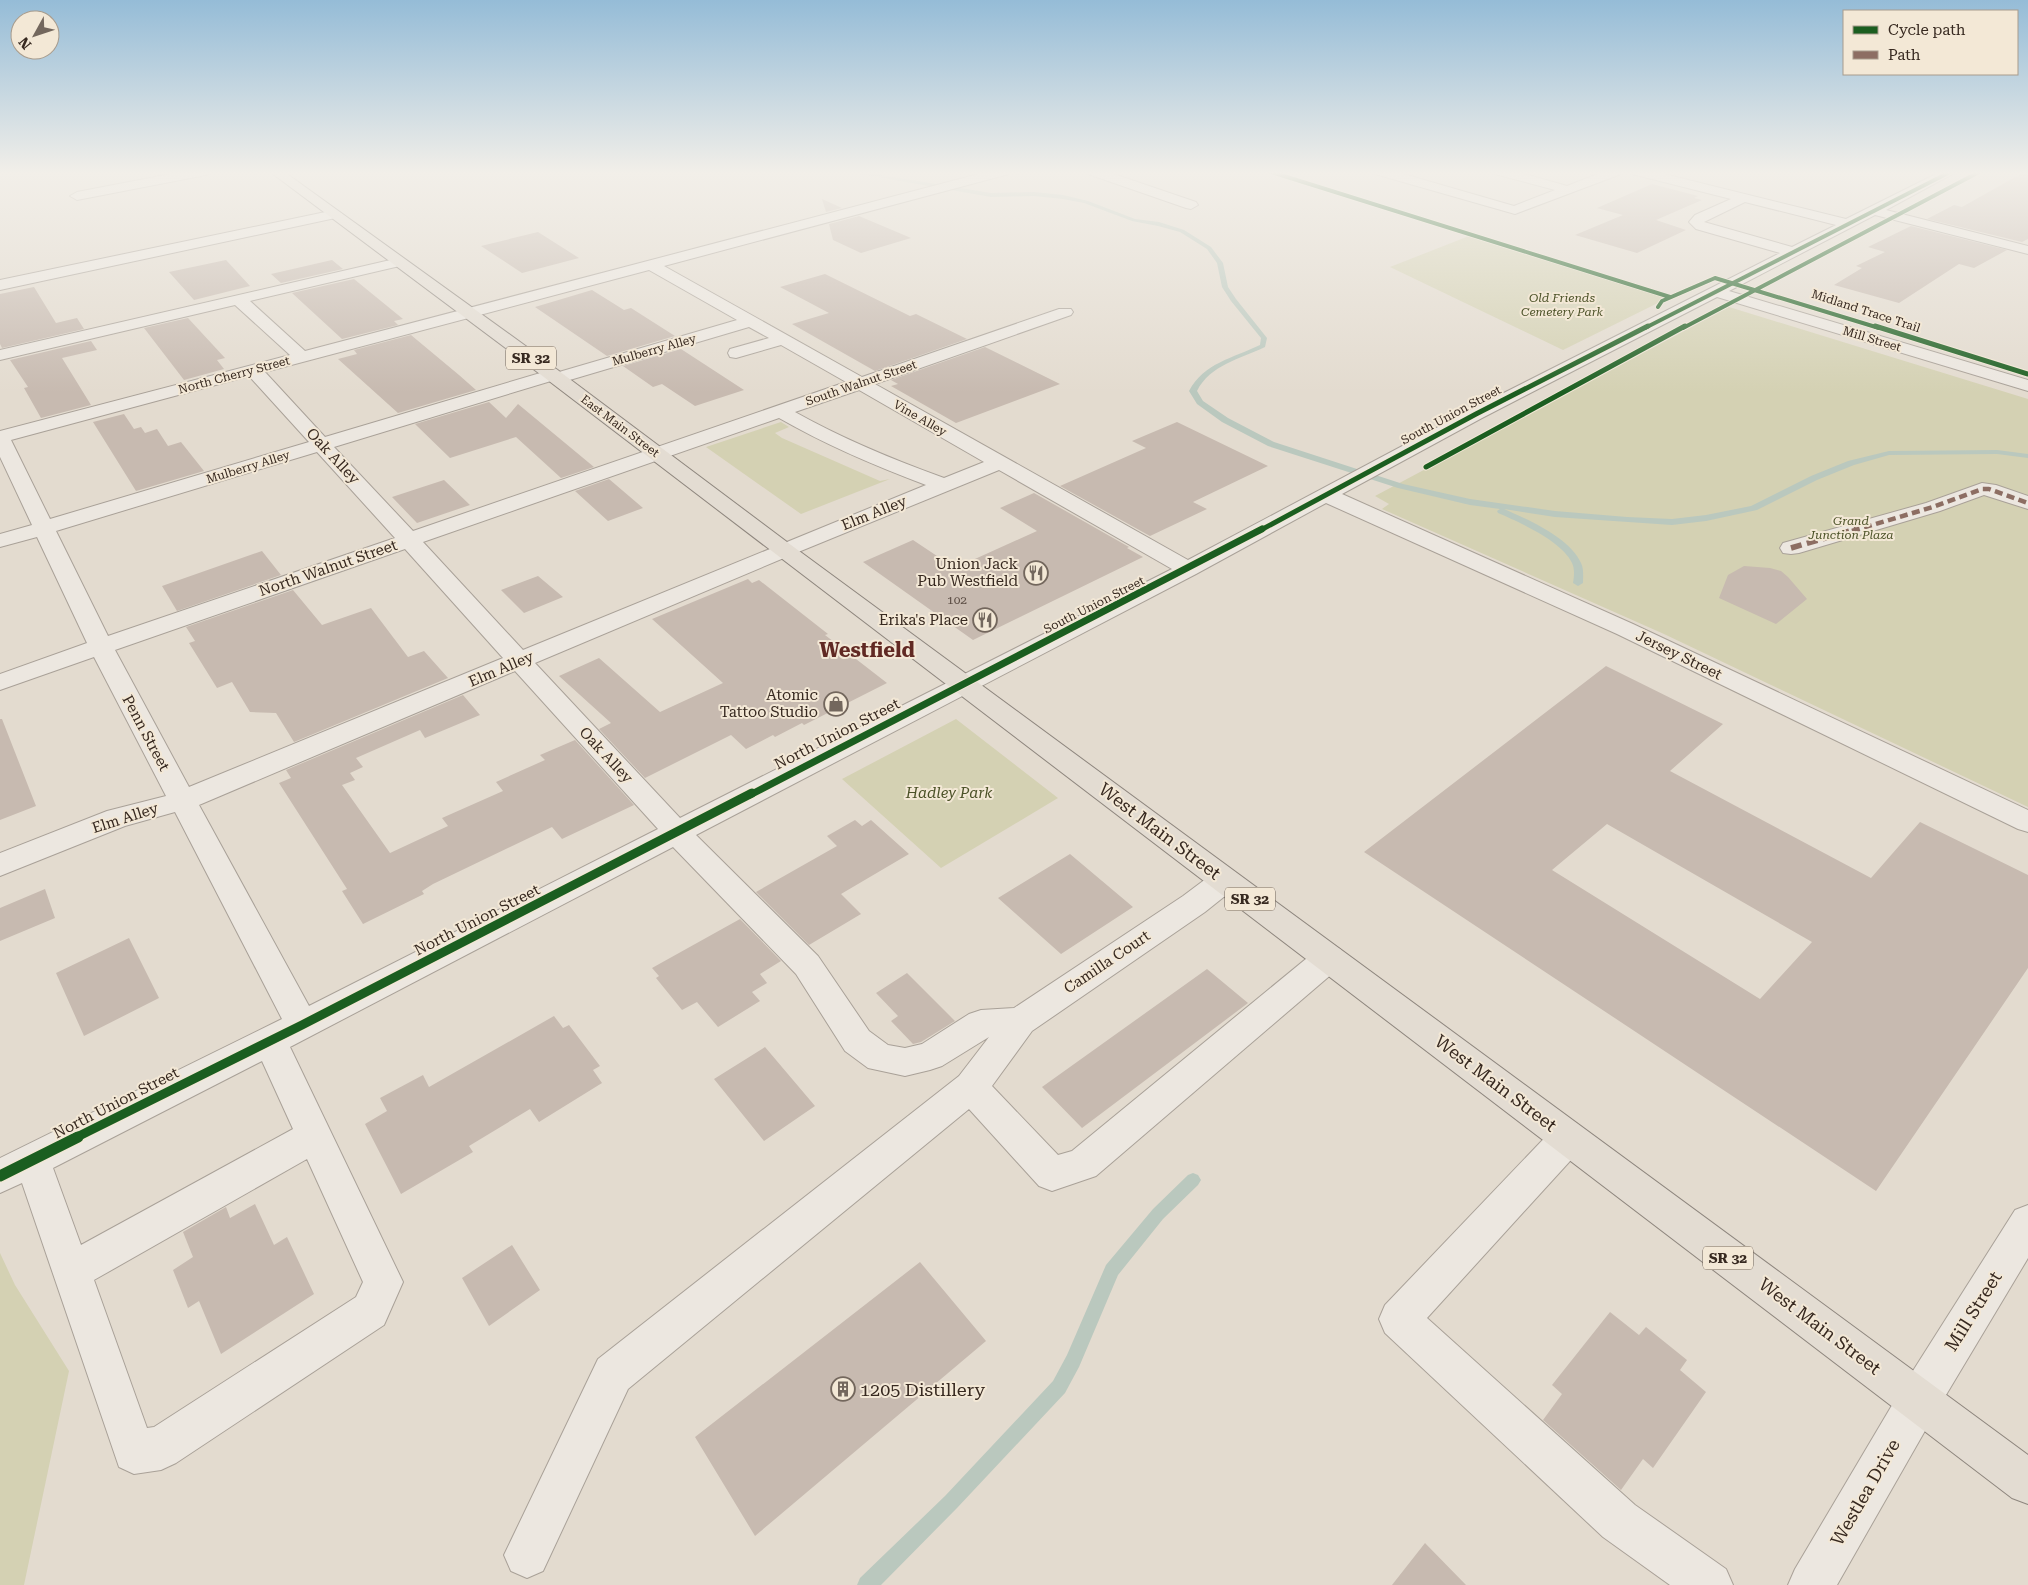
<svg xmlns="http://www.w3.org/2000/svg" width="2028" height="1585" font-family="'Roboto Serif',serif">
<rect width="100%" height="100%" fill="#e3dbcf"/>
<path fill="#d4d1b3" d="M 1469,236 L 1670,297 L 1563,350 L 1390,267 Z
M 1729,307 L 2028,399 L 2028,807 L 1664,634 L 1382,509 L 1389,504 L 1375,496 Z
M 781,422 L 789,427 L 775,433 L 782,438 L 880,481 L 890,479 L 801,514 L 706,447 Z
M 956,719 L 1058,798 L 941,868 L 842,779 Z
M 0,1253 L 15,1285 L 69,1371 L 24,1585 L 0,1585 Z"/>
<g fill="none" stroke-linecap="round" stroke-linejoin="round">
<path fill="#bac8be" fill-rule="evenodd" d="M 844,171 L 856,171 L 991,193 L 1034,192 L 1063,195 L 1088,201 L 1135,219 L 1159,222 L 1184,230 L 1211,247 L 1223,263 L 1228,287 L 1236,299 L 1267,338 L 1265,347 C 1240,359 1210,365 1197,391 L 1203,401 L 1228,418 L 1274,442 L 1403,484 L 1470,499 L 1555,511 L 1627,517 L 1672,519 L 1706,515 L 1751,506 L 1811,476 L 1848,461 L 1889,451 L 1997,450 L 2028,454 L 2028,458 L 1997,454 L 1889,455 L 1854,465 L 1817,480 L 1757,510 L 1706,521 L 1672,525 L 1555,517 L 1504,509 C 1529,520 1570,538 1581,563 C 1584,569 1583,577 1583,583 L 1578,586 L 1573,583 C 1574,577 1575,569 1572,563 C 1562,541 1519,522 1498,513 L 1497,511 L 1500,509 L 1470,505 L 1398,488 L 1268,446 L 1222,422 L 1197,404 L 1189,391 C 1204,363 1233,358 1260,345 L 1261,338 L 1231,301 L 1222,287 L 1217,263 L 1207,249 L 1180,232 L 1158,226 L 1132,221 L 1084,203 L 1063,199 L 1034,196 L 991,197 Z
M 1193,1173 L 1198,1175 L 1201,1180 L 1198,1185 L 1163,1219 L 1118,1275 L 1079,1367 L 1065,1393 L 957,1508 L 881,1585 L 857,1585 L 860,1578 L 945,1496 L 1053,1381 L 1067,1355 L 1106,1265 L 1153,1209 L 1188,1175 Z"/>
</g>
<path fill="#c7bab0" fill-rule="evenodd" d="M 2026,171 L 2028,171 L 2028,239 L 2022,242 L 1927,219 L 1954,205 L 1962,207 Z
M 1652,184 L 1698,196 L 1694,198 L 1702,200 L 1656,220 L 1686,230 L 1637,253 L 1575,235 L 1623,215 L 1597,208 Z
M 822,199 L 842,208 L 826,212 Z
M 859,216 L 911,238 L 861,253 L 833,240 L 829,224 Z
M 1911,226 L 2007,250 L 1974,268 L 1959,264 L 1899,303 L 1834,285 L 1862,268 L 1856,266 L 1885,252 L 1868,247 Z
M 538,232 L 579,258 L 522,273 L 481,246 Z
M 226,260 L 250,286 L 194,300 L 169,272 Z
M 332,260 L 343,269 L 281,283 L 271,274 Z
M 825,274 L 910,316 L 916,314 L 967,339 L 875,371 L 792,324 L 829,313 L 780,287 Z
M 354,279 L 403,319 L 394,321 L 398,325 L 342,339 L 292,293 Z
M 34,287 L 56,323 L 77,318 L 84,329 L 2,348 L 0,344 L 0,294 Z
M 592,290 L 624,310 L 631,308 L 675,336 L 607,356 L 535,307 Z
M 188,318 L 225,358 L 217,360 L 224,369 L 184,380 L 144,328 Z
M 411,335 L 459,375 L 476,390 L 398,413 L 338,359 L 357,354 L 354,350 Z
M 91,341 L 97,350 L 62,358 L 91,405 L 41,418 L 24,388 L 28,387 L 10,360 Z
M 985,347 L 1060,384 L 956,423 L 891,386 L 898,384 L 891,380 Z
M 681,349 L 744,390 L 695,406 L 662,384 L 653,387 L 623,366 Z
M 489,402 L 506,418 L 518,404 L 594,467 L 561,478 L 516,437 L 450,458 L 415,424 Z
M 124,414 L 134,429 L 141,427 L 145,433 L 157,429 L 168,446 L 181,442 L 204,471 L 136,491 L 93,422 Z
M 1177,422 L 1268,466 L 1193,502 L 1207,509 L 1150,536 L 1060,486 L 1146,448 L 1132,441 Z
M 609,479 L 643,508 L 608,521 L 575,491 Z
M 444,480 L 470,505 L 417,523 L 392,497 Z
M 1034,493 L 1129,547 L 1127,548 L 1143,557 L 973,640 L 863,562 L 913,540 L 955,568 L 1037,531 L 1000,508 Z
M 262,551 L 281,575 L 177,611 L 162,586 Z
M 1744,566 L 1770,568 L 1781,571 L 1788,577 L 1807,599 L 1776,624 L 1719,598 L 1728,575 Z
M 538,576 L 563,597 L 524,613 L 501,590 Z
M 748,579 L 752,583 L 759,580 L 828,634 L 825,635 L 887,683 L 804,725 L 802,723 L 775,737 L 773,735 L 746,749 L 731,735 L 645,778 L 599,729 L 611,723 L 559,676 L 599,658 L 660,712 L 723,683 L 652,619 Z
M 293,590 L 322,625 L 371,608 L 408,657 L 424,651 L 448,678 L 294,742 L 276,713 L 250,712 L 232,682 L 217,688 L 189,643 L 195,641 L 186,627 Z
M 1606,666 L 1723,724 L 1670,771 L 1871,878 L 1920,822 L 2028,875 L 2028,968 L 1876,1191 L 1364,852 ZM 1607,824 L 1812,942 L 1760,999 L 1552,870 Z
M 463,695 L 480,715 L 425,738 L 420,730 L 356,758 L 363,767 L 350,773 L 355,780 L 342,785 L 390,853 L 448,826 L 442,818 L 503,791 L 496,782 L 545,760 L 540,755 L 575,740 L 634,805 L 562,839 L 552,827 L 433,884 L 422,891 L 424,894 L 363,924 L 342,891 L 347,889 L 279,783 L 291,778 L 286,770 Z
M 0,719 L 2,719 L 36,806 L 0,820 Z
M 855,820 L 862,826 L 871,820 L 909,854 L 841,894 L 861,914 L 809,945 L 756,892 L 837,846 L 827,836 Z
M 1070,854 L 1133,907 L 1061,954 L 998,898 Z
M 45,889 L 55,918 L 0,941 L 0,908 Z
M 740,919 L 781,961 L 760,974 L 767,983 L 752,992 L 760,1001 L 718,1027 L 697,1002 L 682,1010 L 656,978 L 659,976 L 652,968 Z
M 129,938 L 159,998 L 84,1036 L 56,973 Z
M 1207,969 L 1248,1003 L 1082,1128 L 1042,1087 Z
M 907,973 L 955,1021 L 921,1042 L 913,1044 L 891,1021 L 898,1016 L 876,993 Z
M 554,1016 L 563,1028 L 569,1025 L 600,1066 L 593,1070 L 602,1083 L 539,1122 L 530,1109 L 469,1146 L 473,1152 L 401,1194 L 365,1124 L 387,1111 L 380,1098 L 423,1075 L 429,1087 Z
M 765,1047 L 815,1106 L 764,1141 L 714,1079 Z
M 255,1204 L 274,1245 L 287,1237 L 314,1294 L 221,1354 L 199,1301 L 188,1308 L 173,1270 L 193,1257 L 183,1232 L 226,1207 L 230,1218 Z
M 512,1245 L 540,1290 L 489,1326 L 462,1278 Z
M 920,1262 L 986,1341 L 755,1536 L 695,1437 Z
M 1610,1312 L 1639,1335 L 1646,1327 L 1687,1360 L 1680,1370 L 1706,1392 L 1653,1468 L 1643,1459 L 1621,1490 L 1543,1420 L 1562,1394 L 1552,1385 Z
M 1425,1543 L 1466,1585 L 1392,1585 Z"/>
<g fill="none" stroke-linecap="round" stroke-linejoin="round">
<g stroke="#a9a198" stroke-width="2">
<path id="minor" d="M 186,171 L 212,171 L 206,175 L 77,200 L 70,196 L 77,192 Z
M 990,171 L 1011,171 L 1009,174 L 664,266 L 862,377 L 1059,309 L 1071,309 L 1073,312 L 1071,315 L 875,384 L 1188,560 L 1470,410 L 1780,253 L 1696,229 L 1689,222 L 1695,215 L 1731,199 L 1632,174 L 1630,171 L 1652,171 L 1846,219 L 1942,171 L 1958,171 L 1886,210 L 2028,246 L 2028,254 L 1875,215 L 1729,291 L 2028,380 L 2028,391 L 1717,297 L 1482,418 L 1342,494 L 1633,624 L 2028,810 L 2028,832 L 2018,829 L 1617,634 L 1326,503 L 1196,574 L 696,835 L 818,956 L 869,1031 L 888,1045 L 905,1048 L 922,1044 L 969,1014 L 981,1010 L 1014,1008 L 1183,896 L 1215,872 L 1225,869 L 1235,872 L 1240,880 L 1235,888 L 1205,912 L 1032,1031 L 992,1086 L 1058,1155 L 1072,1151 L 1318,949 L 1329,946 L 1340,949 L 1345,958 L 1340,967 L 1096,1176 L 1052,1191 L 1039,1186 L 969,1109 L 628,1389 L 543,1571 L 527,1578 L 511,1571 L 504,1555 L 598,1359 L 959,1076 L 989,1037 L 942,1066 L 930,1070 L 905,1076 L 868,1068 L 845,1051 L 796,974 L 673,847 L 290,1047 L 403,1282 L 384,1325 L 176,1463 L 161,1470 L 134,1474 L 119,1467 L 22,1183 L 0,1193 L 0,1158 L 282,1019 L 175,812 L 125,826 L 0,876 L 0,853 L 107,811 L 166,796 L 94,657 L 0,690 L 0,674 L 87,643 L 37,537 L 0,547 L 0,534 L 32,525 L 0,457 L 0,431 L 290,355 L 235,305 L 0,360 L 0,350 L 399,258 L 404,259 L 406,262 L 404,265 L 250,301 L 305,351 ZM 1745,202 L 1836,225 L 1792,247 L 1704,222 ZM 649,270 L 737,320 L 559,372 L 553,370 L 547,371 L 325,437 L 265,372 ZM 749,327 L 769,338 L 730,349 L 728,353 L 730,357 L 736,358 L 781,345 L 846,382 L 413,531 L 334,447 L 551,381 L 557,383 L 563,382 ZM 249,376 L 309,442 L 50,519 L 11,440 ZM 859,390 L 984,462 L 944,478 C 892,459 843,439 795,412 ZM 779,418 C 826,445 875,466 926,485 L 523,650 L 423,542 ZM 317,452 L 395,538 L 108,636 L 56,531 ZM 999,470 L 1172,569 L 680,818 L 535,663 L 791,555 ZM 405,549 L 503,658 L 189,787 L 115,650 ZM 515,671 L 658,829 L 309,1006 L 199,805 ZM 262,1061 L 293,1129 L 81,1245 L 53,1168 ZM 307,1159 L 363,1282 L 356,1297 L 154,1427 L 147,1428 L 94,1280 Z
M 1086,171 L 1105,171 L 1196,202 L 1198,205 L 1191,209 L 1186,208 L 1088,174 Z
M 1373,171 L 1393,171 L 1514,206 L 1555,190 L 1495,174 L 1493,171 L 1514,171 L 1567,186 L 1605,171 L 1623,171 L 1621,174 L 1515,214 L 1375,174 Z
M 335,210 L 342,214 L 340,217 L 0,290 L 0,280 Z
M 1982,483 L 1996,485 L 2028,496 L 2028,509 L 1984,495 L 1940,511 L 1799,553 L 1791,554 L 1783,553 L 1780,548 L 1783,543 L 1926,503 Z
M 1568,1122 L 1581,1127 L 1586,1138 L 1581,1149 L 1427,1318 L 1635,1505 L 1726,1569 L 1733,1585 L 1670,1585 L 1603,1537 L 1385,1333 L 1379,1319 L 1385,1305 L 1555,1127 Z
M 2028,1205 L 2028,1258 L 1934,1415 L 1837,1585 L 1788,1585 L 1795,1569 L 1904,1385 L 2015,1210 Z"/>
</g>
<g stroke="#8e867e" stroke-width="2">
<path id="major" d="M 269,171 L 283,171 L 527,347 L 791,545 L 2028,1455 L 2028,1504 L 2012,1498 L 515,355 Z"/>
</g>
<use href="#minor" fill="#ece7e0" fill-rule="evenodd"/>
<use href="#major" fill="#e3dcd2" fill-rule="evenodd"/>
<path stroke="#8d6e63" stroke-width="4.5" stroke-dasharray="8 4.5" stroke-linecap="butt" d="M 1852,531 L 1933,507 L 1982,489 L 1989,489 L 2028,503"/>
<path stroke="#8d6e63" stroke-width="5.5" stroke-dasharray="11 5.5" stroke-linecap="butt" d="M 1791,548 L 1856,529"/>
<g stroke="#f3e8d6" stroke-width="5.5">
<path id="cycleway-far4" d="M 1268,171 L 1670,297
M 1658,307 L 1662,301 L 1715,278 L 1879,328
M 1645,328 L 1952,171
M 1683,328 L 1981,171"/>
</g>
<g stroke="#f3e8d6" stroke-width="7">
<path id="cycleway-far3" d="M 1875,326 L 2028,374
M 1426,467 L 1685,326
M 1259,531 L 1476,414 L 1648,326"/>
</g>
<g stroke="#f3e8d6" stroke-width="9">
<path id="cycleway-far2" d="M 750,795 L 1262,529"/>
</g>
<g stroke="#f3e8d6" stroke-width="12">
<path id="cycleway-far1" d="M 75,1138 L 302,1025 L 752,793"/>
</g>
<g stroke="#f3e8d6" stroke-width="14">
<path id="cycleway" d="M 0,1176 L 78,1137"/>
</g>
<use href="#cycleway-far4" stroke="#1b5e20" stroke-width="4"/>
<use href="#cycleway-far3" stroke="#1b5e20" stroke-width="5"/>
<use href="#cycleway-far2" stroke="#1b5e20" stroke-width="7"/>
<use href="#cycleway-far1" stroke="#1b5e20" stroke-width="9"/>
<use href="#cycleway" stroke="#1b5e20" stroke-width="11"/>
</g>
<linearGradient id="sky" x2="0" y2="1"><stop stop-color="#95bcd7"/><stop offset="0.44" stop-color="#f2efe9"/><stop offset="1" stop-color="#f2efe9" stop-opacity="0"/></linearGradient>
<rect width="2028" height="393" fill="url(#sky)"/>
<defs>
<g id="restaurant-ring" transform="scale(1.25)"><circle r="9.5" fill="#f3e8d6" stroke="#73675d" stroke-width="1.5"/><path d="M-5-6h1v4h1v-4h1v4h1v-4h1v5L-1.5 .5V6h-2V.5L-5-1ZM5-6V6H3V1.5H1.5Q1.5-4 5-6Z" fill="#73675d"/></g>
<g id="shop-ring" transform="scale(1.25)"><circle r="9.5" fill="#f3e8d6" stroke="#73675d" stroke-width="1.5"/><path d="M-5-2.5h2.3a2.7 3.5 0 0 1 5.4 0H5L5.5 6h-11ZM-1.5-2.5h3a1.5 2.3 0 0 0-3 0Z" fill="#73675d"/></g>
<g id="building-ring" transform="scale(1.25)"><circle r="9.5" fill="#f3e8d6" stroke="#73675d" stroke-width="1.5"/><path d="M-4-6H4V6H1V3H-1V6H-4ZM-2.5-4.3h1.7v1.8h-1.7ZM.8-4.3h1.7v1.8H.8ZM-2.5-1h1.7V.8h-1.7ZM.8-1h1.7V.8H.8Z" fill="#73675d"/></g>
</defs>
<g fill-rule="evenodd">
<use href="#restaurant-ring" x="1036" y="573"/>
<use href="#restaurant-ring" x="985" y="620"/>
<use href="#shop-ring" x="836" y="704"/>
<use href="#building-ring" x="843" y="1389"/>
</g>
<g text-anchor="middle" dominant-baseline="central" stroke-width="4" stroke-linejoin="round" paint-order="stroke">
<g font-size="12" font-style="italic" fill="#4c5228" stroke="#f3e8d6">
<text x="1562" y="298">Old Friends<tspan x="1562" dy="14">Cemetery Park</tspan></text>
<text x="1851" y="521">Grand<tspan x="1851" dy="14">Junction Plaza</tspan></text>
</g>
<g font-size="12" fill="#372920" stroke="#f3e8d6">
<text transform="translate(1866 311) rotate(18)">Midland Trace Trail</text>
<text transform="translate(1872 339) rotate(17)">Mill Street</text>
<text transform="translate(654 350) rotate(-16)">Mulberry Alley</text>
<text transform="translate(234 375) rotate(-15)">North Cherry Street</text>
<text transform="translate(861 383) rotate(-19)">South Walnut Street</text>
<text transform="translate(1451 415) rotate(-28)">South Union Street</text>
<text transform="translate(920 418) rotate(30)">Vine Alley</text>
<text transform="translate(620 426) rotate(37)">East Main Street</text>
<text transform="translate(248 467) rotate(-17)">Mulberry Alley</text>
<text transform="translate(1094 605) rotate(-27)">South Union Street</text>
</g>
<g font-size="12" fill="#5b4d44">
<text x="957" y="600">102</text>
</g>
<g fill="#f3e8d6" stroke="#6f6257" stroke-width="1">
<rect x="506" y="346.5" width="50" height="23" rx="4"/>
<rect x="1225" y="887.5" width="50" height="23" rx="4"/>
<rect x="1703" y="1246.5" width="50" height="23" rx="4"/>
</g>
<g font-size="14" font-weight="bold" fill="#372920">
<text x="531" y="358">SR 32</text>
<text x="1250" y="899">SR 32</text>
<text x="1728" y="1258">SR 32</text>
</g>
<g font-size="15" fill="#372920" stroke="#f3e8d6">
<text transform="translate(333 456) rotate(47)">Oak Alley</text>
<text transform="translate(874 513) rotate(-22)">Elm Alley</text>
<text transform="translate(328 568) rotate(-19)">North Walnut Street</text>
<text transform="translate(1679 655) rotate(26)">Jersey Street</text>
<text transform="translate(501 669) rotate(-23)">Elm Alley</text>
<text transform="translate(146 733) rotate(62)">Penn Street</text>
<text transform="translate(837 734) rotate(-27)">North Union Street</text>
<text transform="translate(606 755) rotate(47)">Oak Alley</text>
<text transform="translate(125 818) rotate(-18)">Elm Alley</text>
<text transform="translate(477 920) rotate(-27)">North Union Street</text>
<text transform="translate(1107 962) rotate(-34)">Camilla Court</text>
<text transform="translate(116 1103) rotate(-27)">North Union Street</text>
</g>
<g font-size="15" fill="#372920" stroke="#f3e8d6" text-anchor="end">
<text x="1018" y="564">Union Jack<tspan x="1018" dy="17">Pub Westfield</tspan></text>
<text x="968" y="620">Erika's Place</text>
<text x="818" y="695">Atomic<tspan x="818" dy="17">Tattoo Studio</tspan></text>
</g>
<g font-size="15" font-style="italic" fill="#4c5228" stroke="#f3e8d6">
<text x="949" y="793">Hadley Park</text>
</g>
<g font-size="18" fill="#372920" stroke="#f3e8d6">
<text transform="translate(1160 831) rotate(37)">West Main Street</text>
<text transform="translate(1496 1083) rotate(37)">West Main Street</text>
<text transform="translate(1973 1311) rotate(-58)">Mill Street</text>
<text transform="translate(1820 1326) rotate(37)">West Main Street</text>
<text transform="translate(1865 1492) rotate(-60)">Westlea Drive</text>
</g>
<g font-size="18" fill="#372920" stroke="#f3e8d6" text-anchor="start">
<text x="860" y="1389">1205 Distillery</text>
</g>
<g font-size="20" font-weight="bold" fill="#612923" stroke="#f3e8d6">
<text x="867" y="650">Westfield</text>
</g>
</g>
<rect x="1843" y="10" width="175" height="65" fill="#f3e8d6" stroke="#a89c8d"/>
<rect x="1853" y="26" width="25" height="8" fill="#1b5e20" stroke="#a89c8d"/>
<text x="1888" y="35" font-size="15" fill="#372920">Cycle path</text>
<rect x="1853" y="51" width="25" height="8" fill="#8d6e63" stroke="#a89c8d"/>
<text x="1888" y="60" font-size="15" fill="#372920">Path</text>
<g transform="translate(35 35) rotate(230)"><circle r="24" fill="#f3e8d6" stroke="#a89c8d"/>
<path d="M0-4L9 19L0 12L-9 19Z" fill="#73675d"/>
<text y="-8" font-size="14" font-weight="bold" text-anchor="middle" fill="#372920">N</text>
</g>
</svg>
